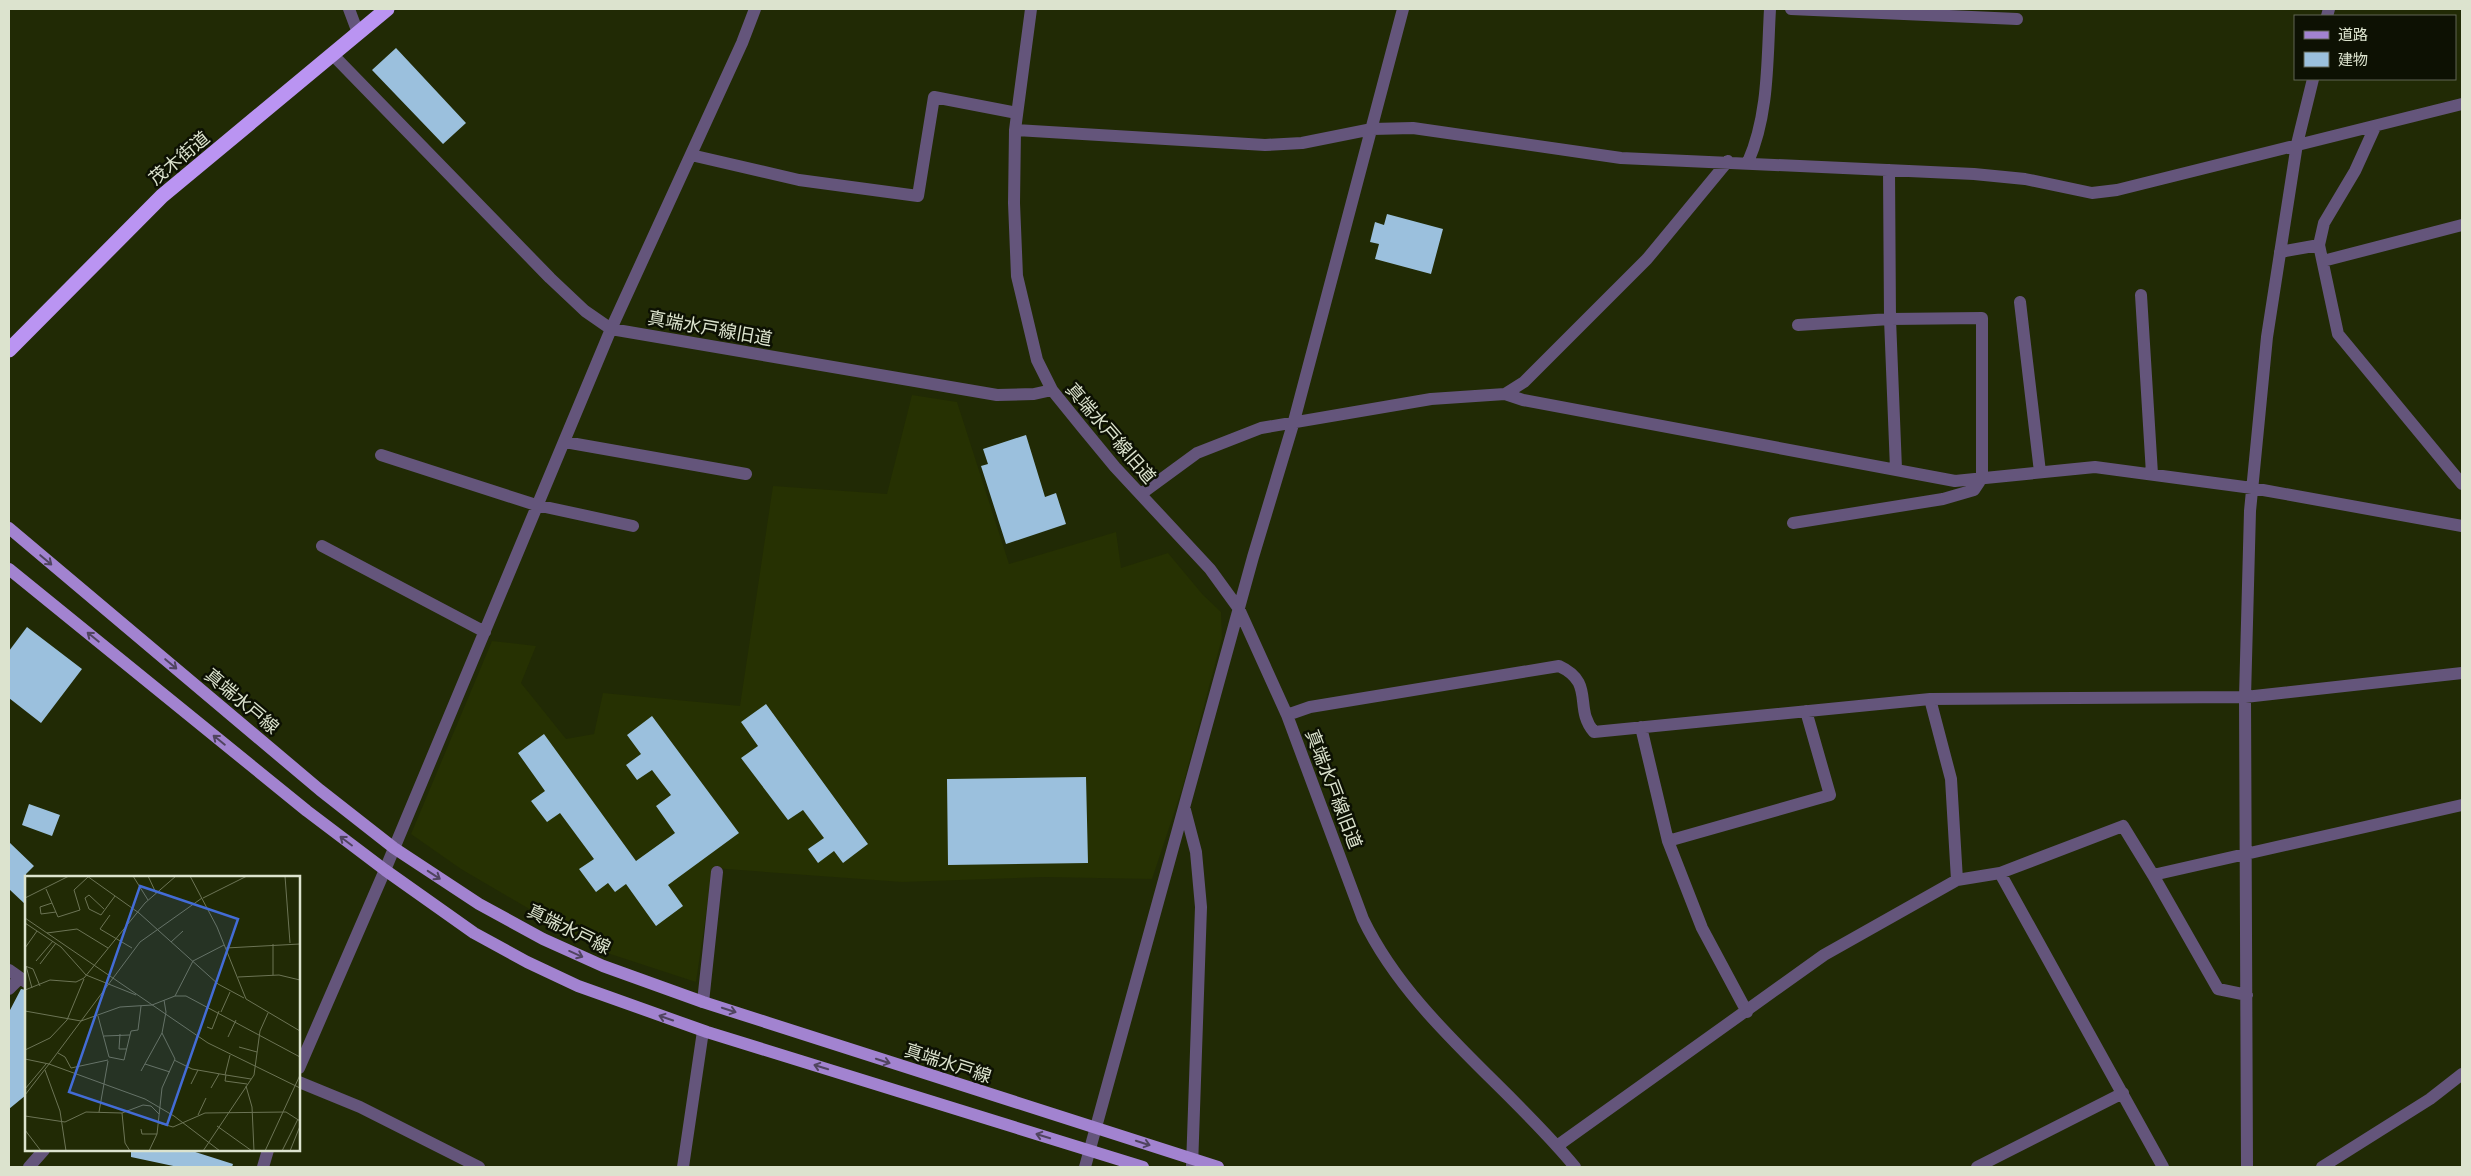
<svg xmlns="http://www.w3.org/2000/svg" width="2471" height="1176" font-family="Quicksand,'Noto Sans JP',sans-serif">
<rect width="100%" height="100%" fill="#212a05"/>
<path fill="#263102" d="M 912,395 L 957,402 L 1009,564 L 1116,532 L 1121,568 L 1168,553 L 1203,595 L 1221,612 L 1222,638 L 1182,789 L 1152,879 L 1043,877 L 902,882 L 713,868 L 696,982 L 601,951 L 461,869 L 411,834 L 492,641 L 536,646 L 521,683 L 566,739 L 594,734 L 603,693 L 740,706 L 773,486 L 887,494 Z"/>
<path fill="#9bc0dd" d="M 396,48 L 466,123 L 443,144 L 372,70 Z
M 1387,214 L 1443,229 L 1431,274 L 1375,259 L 1379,244 L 1370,242 L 1375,222 L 1384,225 Z
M 1026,435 L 1045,497 L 1056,493 L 1066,524 L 1006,544 L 981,466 L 988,464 L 983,449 Z
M 27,627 L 82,669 L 41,723 L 9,698 L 9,651 Z
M 766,704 L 868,844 L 843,863 L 834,851 L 818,863 L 808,849 L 824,838 L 803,810 L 788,820 L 741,758 L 758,746 L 741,722 Z
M 652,716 L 739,833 L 668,885 L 683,906 L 656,926 L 626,884 L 615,892 L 608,883 L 596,892 L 579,869 L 594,859 L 560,813 L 547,822 L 531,801 L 545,791 L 518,753 L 544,734 L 636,861 L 675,833 L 656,806 L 671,795 L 652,770 L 637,780 L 626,765 L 641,754 L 627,735 Z
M 1086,777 L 1088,863 L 948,865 L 947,779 Z
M 29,804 L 60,815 L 52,836 L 22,825 Z
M 9,842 L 34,866 L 26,874 L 26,905 L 9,889 Z
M 21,989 L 26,990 L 26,1095 L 9,1109 L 9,1012 Z
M 131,1150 L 189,1150 L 233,1164 L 232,1167 L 178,1167 L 131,1157 Z"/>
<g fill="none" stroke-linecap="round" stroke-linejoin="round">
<path stroke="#64557b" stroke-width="12" d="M 349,9 L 358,33
M 1031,9 L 1015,130 L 1014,203 L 1017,276 L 1037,360 L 1052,390 L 1082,427 L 1115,467 L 1210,569 L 1239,609 L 1287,715 L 1363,919 C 1410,1017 1507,1084 1575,1167
M 1791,9 L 2017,19
M 2327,16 L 2329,9
M 332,54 L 550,278 L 585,311 L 611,329 L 997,395 L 1034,394 L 1052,390
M 2375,127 L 2355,171 L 2324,223 L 2319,245 L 2338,334 L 2462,484
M 1015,130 L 1265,145 L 1302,143 L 1372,129 L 1413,128 L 1621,158 L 1974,174 L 2025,179 L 2092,193 L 2117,190 L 2462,104
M 691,155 L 799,180 L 918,196 L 934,97 L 1017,113
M 1748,162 C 1769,114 1767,61 1770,9
M 1889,170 L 1890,319 L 1896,469
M 2280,252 L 2319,245
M 2323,261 L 2462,225
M 2141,295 L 2152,474
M 2020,302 L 2040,472
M 1505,394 L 1524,382 L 1647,259 L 1728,161
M 565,442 L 746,474
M 381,455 L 536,505 L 633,526
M 1141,494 L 1197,453 L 1261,428 L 1431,399 L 1505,394 L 1523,400 L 1955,481 L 2095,467 L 2252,488 L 2462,526
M 1793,523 L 1943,499 L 1974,490 L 1982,478 L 1982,318 L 1890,319 L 1798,325
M 322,546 L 485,632
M 1930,699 L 1951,779 L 1957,880
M 1287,715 L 1310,707 L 1559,666 C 1596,683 1573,708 1594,732 L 1930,699 L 2245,697 L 2462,673
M 1641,727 L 1668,841 L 1702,928 L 1747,1012
M 1185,810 L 1196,852 L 1201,907 L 1192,1167
M 1668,841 L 1830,795 L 1806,711
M 2000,873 L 2123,826 L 2153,875 L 2462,805
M 2153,875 L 2218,989 L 2247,995
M 9,970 L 26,982
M 9,989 L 20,978
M 703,1002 L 717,872
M 299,1068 L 385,870 L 611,329 L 742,43 L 755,9
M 299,1082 L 360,1107 L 479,1167
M 1557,1146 L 1824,955 L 1957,880 L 2000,873 L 2163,1167
M 29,1167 L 44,1150
M 263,1167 L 268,1150
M 683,1167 L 703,1031
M 1085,1167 L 1253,557 L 1294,421 L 1403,9
M 1977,1167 L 2123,1093
M 2247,1167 L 2245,697 L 2250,511 L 2267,337 L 2297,144 L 2313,79
M 2322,1167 L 2430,1099 L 2462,1074"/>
<path stroke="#a283d0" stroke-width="12" d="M 9,528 L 320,790 L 394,848 L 479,904 L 543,939 L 603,966 L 703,1002 L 1218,1167
M 9,569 L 307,811 L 385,870 L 474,933 L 527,962 L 578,986 L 707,1032 L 1143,1167"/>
<path stroke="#ba94f2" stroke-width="15" d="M 9,350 L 162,196 L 387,9"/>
</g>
<defs><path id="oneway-shaft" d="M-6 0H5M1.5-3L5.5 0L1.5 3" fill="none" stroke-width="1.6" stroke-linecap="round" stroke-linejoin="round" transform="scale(1.25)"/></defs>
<g stroke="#50445f">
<use href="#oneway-shaft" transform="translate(46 560) rotate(40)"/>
<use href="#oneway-shaft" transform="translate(93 637) rotate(-141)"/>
<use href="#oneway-shaft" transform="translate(171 664) rotate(40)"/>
<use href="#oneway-shaft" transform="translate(219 740) rotate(-141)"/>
<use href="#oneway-shaft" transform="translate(346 841) rotate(-143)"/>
<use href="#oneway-shaft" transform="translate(434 875) rotate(33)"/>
<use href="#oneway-shaft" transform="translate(576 954) rotate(24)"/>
<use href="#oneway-shaft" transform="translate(729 1010) rotate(18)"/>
<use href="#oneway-shaft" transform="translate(666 1018) rotate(-161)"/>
<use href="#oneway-shaft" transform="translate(883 1061) rotate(18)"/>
<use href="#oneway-shaft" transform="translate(821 1067) rotate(-163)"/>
<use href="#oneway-shaft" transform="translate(1043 1136) rotate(-163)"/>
<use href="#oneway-shaft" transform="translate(1143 1143) rotate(18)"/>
</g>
<g text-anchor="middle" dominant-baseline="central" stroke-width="5" stroke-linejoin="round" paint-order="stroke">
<g font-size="18" fill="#dce3ce" stroke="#0d1103">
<text transform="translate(179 158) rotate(-40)">茂木街道</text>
<text transform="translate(710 328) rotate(10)">真端水戸線旧道</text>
<text transform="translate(1111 433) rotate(49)">真端水戸線旧道</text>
<text transform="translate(242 701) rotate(40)">真端水戸線</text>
<text transform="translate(1334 789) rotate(69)">真端水戸線旧道</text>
<text transform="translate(569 929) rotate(26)">真端水戸線</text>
<text transform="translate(948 1063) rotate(18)">真端水戸線</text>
</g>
</g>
<g transform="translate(25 876)">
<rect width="275" height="275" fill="#212a05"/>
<path fill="none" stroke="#6c7455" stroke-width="1" d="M 62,0 L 114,37 L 193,108 L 219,122M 108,0 L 123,24M 123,0 L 131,17M 165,0 L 192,51 L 221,123 L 275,155M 260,0 L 265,67M 21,13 L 33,41 L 55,34 L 49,14 L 63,1M 0,22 L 44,0M 178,22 L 222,0M 27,27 L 15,31 L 16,38 L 31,36M 79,33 L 64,19 L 60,22 L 64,33 L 76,39 L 90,20M 85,39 L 75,53 L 107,72M 0,42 L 183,167 L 275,212M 0,47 L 36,71 L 61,99 L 111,119M 22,57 L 52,53 L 83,72M 146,66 L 158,55M 248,68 L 248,99M 0,72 L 12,55M 201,72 L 275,68M 11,85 L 28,65M 15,88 L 31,67M 0,90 L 8,93 L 15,110M 1,90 L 7,112M 213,101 L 254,99 L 275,104M 0,114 L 25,104 L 51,106 L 59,102 L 120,27 L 151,0M 150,120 L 168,85 L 199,69M 0,135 L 56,145 L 95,131 L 127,129 L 150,120 L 161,120 L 275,181M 196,136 L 205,116M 73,140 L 84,181M 182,151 L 187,153 L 194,135M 95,158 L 94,173 L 102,173M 79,160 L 105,159M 203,161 L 211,144M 214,171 L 232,176M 0,174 L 25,162 L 42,144 L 59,103M 33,177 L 40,181 L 46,192M 84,181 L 99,184 L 106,155 L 113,154 L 116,130M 0,183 L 24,188 L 115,66 L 177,22M 149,184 L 167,193 L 201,199 L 200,205 L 222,208M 120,188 L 145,196M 46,192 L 83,184M 20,194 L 35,235 L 41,275M 116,195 L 137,157 L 141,136 L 139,124M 200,199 L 205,179M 201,199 L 226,203M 166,208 L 173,194M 221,210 L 227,231 L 229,275M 186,212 L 194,198M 0,213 L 21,188M 0,219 L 24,188 L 120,223 L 149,240 L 195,275M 74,236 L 83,185M 97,237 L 100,267 L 105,275M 173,239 L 181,222M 0,240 L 40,246 L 61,236 L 97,237 L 118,229 L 126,230 L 134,238M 134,247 L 148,251 L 180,237 L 261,236 L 275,245M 192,250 L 227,275M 116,253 L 117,258 L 132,258M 0,254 L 16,275M 124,275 L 132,258 L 137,212 L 150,183 L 137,157M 178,275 L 229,199 L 235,155 L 243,137M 240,275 L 275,199M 257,275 L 273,243M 265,275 L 275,250"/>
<path fill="#436cd6" fill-opacity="0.15" stroke="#436cd6" stroke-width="2.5" d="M 115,10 L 213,43 L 142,249 L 44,216 Z"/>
<rect width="275" height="275" fill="none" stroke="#dce3ce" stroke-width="2.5"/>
</g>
<rect width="2471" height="1176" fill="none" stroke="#dce3ce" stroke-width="20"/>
<rect x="2294" y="15" width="162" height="65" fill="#0d1103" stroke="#606554"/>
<rect x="2304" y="31" width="25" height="8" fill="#a283d0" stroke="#606554"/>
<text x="2338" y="40" font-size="15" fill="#dce3ce">道路</text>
<rect x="2304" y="52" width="25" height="15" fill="#9bc0dd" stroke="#606554"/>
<text x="2338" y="65" font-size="15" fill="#dce3ce">建物</text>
</svg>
